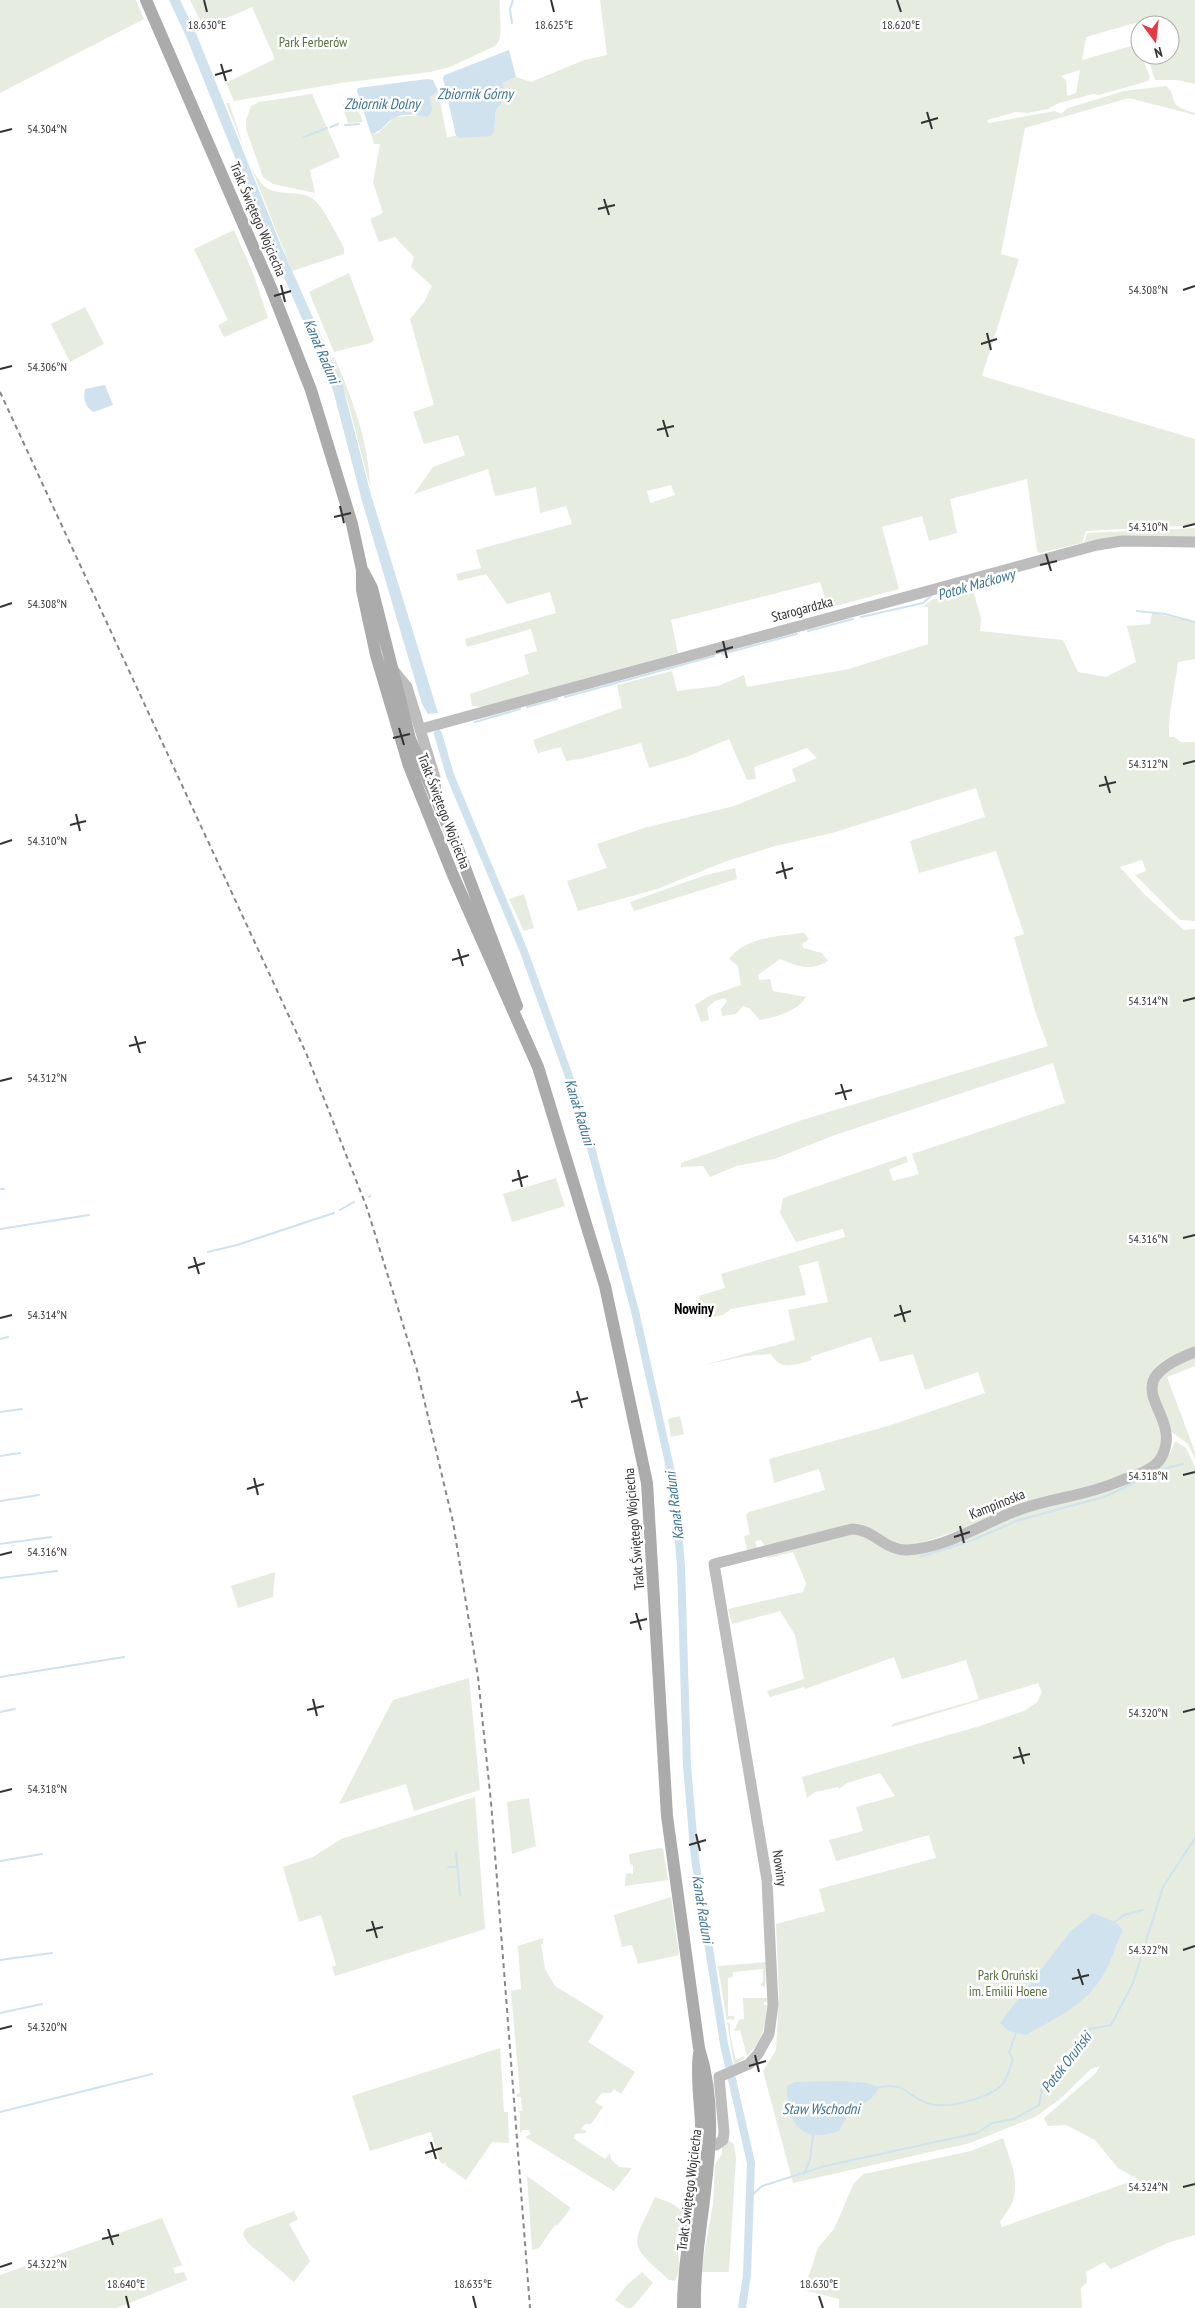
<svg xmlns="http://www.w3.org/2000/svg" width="1195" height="2308" font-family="'PT Sans Narrow',sans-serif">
<rect width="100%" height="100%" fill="#fff"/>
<path fill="#e6ecdf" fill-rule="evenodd" d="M 0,0 L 136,0 L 144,19 L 0,93 Z
M 190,0 L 500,0 C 498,13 505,38 495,46 L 450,67 L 430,72 L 341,83 L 234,101 L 226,83 L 275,59 L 252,7 L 204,28 Z
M 600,0 L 1195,0 L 1195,84 L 1177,80 L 1155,80 L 1147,55 L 1170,55 L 1170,25 L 1143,25 L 1142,21 L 1086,37 L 1082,60 L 1138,44 L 1150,78 L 1148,81 L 1099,95 L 1093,94 L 1059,103 L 1048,109 L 1027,113 L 1016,112 L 987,120 L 989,123 L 1055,111 L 1061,114 L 1068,108 L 1124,91 L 1166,86 C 1181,99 1162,104 1195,113 L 1195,115 L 1129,98 L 1025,128 L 1001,254 L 1019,259 L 982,376 L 1195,439 L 1195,525 L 1086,531 L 1082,543 L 1040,553 L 1037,551 L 1027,479 L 950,499 L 957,533 L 929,541 L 922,516 L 882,527 L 899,589 L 828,608 L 820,582 L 671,620 L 678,653 L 482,707 L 472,706 L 470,694 L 529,674 L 524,655 L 537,651 L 531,629 L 467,647 L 465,639 L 556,613 L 550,592 L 507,604 L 486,574 L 458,581 L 456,574 L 481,568 L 476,550 L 572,524 L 566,506 L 540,513 L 536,487 L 495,496 L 488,469 L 414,494 L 433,467 L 465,455 L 458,435 L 424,444 L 413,412 L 434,405 L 410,319 L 424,302 L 432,286 L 411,267 L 414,257 L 395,237 L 379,242 L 370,219 L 383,213 L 373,182 L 380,144 L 374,144 L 371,134 L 378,133 L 395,117 L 420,115 L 430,102 L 430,97 L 438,91 L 447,137 L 456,136 L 459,138 L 494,131 L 496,110 L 503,102 L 503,83 L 516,77 L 531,82 L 584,60 L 607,55 ZM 1080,70 L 1076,93 L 1067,96 L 1066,80 L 1061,76 ZM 671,485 L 675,495 L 650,503 L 647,491 Z
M 312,94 L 340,157 L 310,170 L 315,193 L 273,184 L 263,177 L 246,129 L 246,120 L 251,106 L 259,102 Z
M 354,99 L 363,122 L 348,123 L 342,105 Z
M 226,103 L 229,103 L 231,109 C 239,130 247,167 262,184 C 273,197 296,190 310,197 C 322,202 337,236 344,248 L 344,254 L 292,271 Z
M 234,230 L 253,273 L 268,318 L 224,337 L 218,325 L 228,320 L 194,249 Z
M 349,273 L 374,340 L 370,343 L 334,352 L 309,292 Z
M 85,307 L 104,344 L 70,362 L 51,324 Z
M 334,357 C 352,397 369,443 370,487 L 348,402 L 332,358 Z
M 1195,528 L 1195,537 L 1084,544 L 1087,533 Z
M 972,587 L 981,618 L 980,631 L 1063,640 L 1078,672 L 1106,677 L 1136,662 L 1127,626 L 1150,624 L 1152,613 L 1195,622 L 1195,659 L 1178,662 C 1175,687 1168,713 1169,737 L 1174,737 L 1181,742 L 1195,742 L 1195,921 L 1180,920 L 1135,875 L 1146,871 L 1142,860 L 1120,867 L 1144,894 L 1184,930 L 1195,929 L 1195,1347 C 1184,1352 1172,1355 1163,1361 C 1124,1387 1183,1432 1152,1461 C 1144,1468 1131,1472 1121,1476 L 915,1545 L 899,1545 L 868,1527 L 765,1547 L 761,1540 L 755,1541 L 757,1548 L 747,1550 L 744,1536 L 750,1534 L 746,1515 L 749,1512 L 825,1490 L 819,1469 L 774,1483 L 769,1459 L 888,1426 L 985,1393 L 978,1372 L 925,1390 L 913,1354 L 880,1362 L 871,1337 L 810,1357 L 812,1360 C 797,1364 780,1372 771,1354 L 746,1356 L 704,1365 L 795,1340 L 788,1310 L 828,1302 L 818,1261 L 799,1266 L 806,1295 L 731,1309 L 723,1315 L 705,1319 L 699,1296 L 725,1288 L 721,1274 L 845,1237 L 843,1229 L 796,1242 L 780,1213 L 783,1198 L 906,1156 L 908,1162 L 889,1169 L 893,1181 L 919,1174 L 912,1154 L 1065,1103 L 1053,1063 L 835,1135 L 774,1159 L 736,1166 L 710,1177 L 703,1166 L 681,1167 L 681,1163 L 802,1120 L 1048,1046 L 1036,1014 L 1014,937 L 1024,934 L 996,851 L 919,873 L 910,841 L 985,817 L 976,788 L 832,833 L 775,846 L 724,862 L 657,889 L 578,911 L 567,881 L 607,868 L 597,844 L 644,828 L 734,806 L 796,781 L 792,769 L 817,758 L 807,748 L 754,767 L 756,779 L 747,780 L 729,739 L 686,757 L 649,768 L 641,743 L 585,758 L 566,761 L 561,747 L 538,753 L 533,740 L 622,708 L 617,685 L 672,671 L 677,691 L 718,686 L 744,675 L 747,687 L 849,669 L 928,644 L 928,607 L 922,607 L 932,600 Z
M 735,868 L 737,879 L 634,911 L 630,902 L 703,876 Z
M 524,894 L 534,928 L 524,931 L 509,899 Z
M 804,933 L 809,939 L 802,944 L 803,948 L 822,953 L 828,961 C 810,972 797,966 780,959 L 758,975 L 759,980 L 770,979 L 773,991 L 806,997 C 797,1012 775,1017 760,1020 L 749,1008 L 743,1006 L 736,1014 L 722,1016 L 721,1009 L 727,1001 L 724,998 L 715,1001 L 707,1008 L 709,1020 L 701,1022 L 695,1005 L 709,996 L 741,985 L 738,966 L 729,959 C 745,937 779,936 804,933 Z
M 556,1178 L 565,1206 L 512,1222 L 503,1194 Z
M 1195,1356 L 1195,1366 L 1167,1377 L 1195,1452 L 1195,1459 L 1188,1444 L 1169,1430 L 1156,1388 L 1163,1372 Z
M 680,1416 L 684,1434 L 671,1437 L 668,1419 Z
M 1175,1441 L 1186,1448 L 1195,1467 L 1195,2235 L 1170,2242 L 1111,2269 L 1104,2262 L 1086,2272 L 1087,2282 L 1081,2288 L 1082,2308 L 839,2308 L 839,2299 L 804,2290 L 818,2248 L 834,2229 L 854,2183 L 864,2174 L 971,2151 L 1003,2138 C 1009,2158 1021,2182 1012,2203 C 1009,2209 1004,2216 1000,2222 L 1002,2227 L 1138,2179 L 1118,2168 L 1095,2140 L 1066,2125 L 1048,2126 L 1044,2118 L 1096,2073 L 1100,2066 L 1091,2069 L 1060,2099 L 1035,2117 L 970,2143 L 793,2183 L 763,2071 L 776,2050 L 779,1994 L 776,1924 L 825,1911 L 819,1889 L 936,1858 L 929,1835 L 836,1861 L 829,1840 L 863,1831 L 856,1807 L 895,1796 L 880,1773 L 847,1783 L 839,1789 L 838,1787 L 815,1792 L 807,1798 L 802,1777 L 980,1726 L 1024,1711 L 1037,1702 L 1042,1692 L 1038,1683 L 892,1727 L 892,1724 L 979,1699 L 966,1660 L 902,1679 L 894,1657 L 805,1689 L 804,1687 L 770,1697 L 767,1691 L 804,1679 L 795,1635 L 780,1611 L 732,1624 L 728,1609 L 803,1592 L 806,1583 L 793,1552 L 769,1558 L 765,1556 L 858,1533 L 897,1553 L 1023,1511 L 1109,1489 L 1168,1452 L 1170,1454 Z
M 275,1572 L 273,1597 L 238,1608 L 231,1586 Z
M 469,1678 L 480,1790 L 414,1811 L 406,1784 L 339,1804 L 393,1700 Z
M 475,1797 L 485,1929 L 335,1976 L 332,1967 L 336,1965 L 321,1915 L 299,1922 L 283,1867 L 313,1857 L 341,1839 Z
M 529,1798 L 536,1846 L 512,1854 L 507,1802 Z
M 660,1848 L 663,1849 L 668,1880 L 625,1886 L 626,1873 L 633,1874 L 633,1865 L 630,1864 L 629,1854 Z
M 671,1897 L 679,1955 L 638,1964 L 632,1945 L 622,1947 L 614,1915 Z
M 543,1938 L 543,1944 L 541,1944 L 545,1969 L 555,1986 L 604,2016 L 588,2042 L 635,2072 L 621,2094 L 614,2089 L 611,2093 L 602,2093 L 595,2102 L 603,2107 L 591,2124 L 585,2124 L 581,2129 L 587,2131 L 585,2133 L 576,2134 L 573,2138 L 605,2159 L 610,2153 L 611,2159 L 619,2167 L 632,2168 L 614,2191 L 525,2137 L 531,2134 L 529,2130 L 523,2130 L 520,2133 L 520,2114 L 518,2111 L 522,2111 L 521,2097 L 517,2097 L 516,2094 L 520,2093 L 511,1991 L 521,1989 L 518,1946 Z
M 766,1962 L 765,1987 L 760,1985 L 763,1982 L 763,1969 L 733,1972 L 733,1977 L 728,1978 L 728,2016 L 734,2016 L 734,2020 L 729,2019 L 726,2021 L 730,2024 L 730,2034 L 736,2060 L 743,2056 L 745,2058 L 734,2065 L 718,1966 Z
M 743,1998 L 767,1998 L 767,2002 L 764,2002 L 764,2005 L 767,2005 C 765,2026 763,2041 747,2056 L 740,2030 L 734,2031 L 739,2020 L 744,2019 Z
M 500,2048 L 504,2112 L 508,2112 L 509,2143 L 492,2142 L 466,2180 L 445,2165 L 447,2162 L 443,2164 L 440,2162 L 431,2132 L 370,2151 L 352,2096 Z
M 729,2141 L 734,2144 L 736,2158 L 729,2272 L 701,2272 L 713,2204 L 715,2165 L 722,2154 L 722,2145 Z
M 527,2176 L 571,2208 L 557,2226 L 555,2225 L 539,2248 L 532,2250 Z
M 655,2197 L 671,2203 L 684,2212 L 676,2239 L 680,2267 L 675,2281 L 669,2280 C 626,2241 632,2248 655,2197 Z
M 294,2211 L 298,2219 L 289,2224 L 310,2261 L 294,2282 L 248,2243 L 243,2235 L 245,2229 Z
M 162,2218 L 182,2265 L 173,2268 L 175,2274 L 184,2272 L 187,2280 L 117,2308 L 0,2308 L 0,2275 Z
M 642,2272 L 653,2283 L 632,2308 L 627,2308 L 615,2300 L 627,2285 Z"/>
<path fill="#cfe2ee" d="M 169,0 L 180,0 L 196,33 L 282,248 L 342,383 L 371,495 L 438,713 L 428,714 L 422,704 L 362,501 L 333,390 L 273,252 L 186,36 Z
M 509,50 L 516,77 L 503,83 L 503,102 L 496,110 L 494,131 L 491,136 L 459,138 L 456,136 L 443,78 L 445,75 Z
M 427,79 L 433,80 L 438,91 L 430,97 C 430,107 436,110 427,117 C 419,114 402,113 394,118 C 385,123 382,132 371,134 L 357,91 L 358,88 Z
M 105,385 L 113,405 L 94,412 C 85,408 83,398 85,389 Z
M 1093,1913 L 1115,1922 L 1123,1930 C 1117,1941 1114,1954 1108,1966 C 1091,2003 1059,2016 1026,2035 L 1008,2031 L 1000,2023 L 1009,2011 L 1070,1932 Z
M 843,2081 L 867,2083 L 879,2087 C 872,2104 857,2104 847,2117 C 844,2120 842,2126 839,2131 C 800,2145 787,2122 787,2086 L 795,2082 Z"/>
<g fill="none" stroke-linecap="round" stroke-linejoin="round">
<path stroke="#cfe2ee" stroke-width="2" d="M 512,23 L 510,9 L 513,0
M 345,125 L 359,124
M 331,127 L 338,124
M 304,137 L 327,128
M 1137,611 L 1165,614 L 1195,622
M 861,617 L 923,603 L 931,596
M 808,631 L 853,619
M 722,654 L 797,634
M 565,697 L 714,656
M 527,707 L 557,699
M 475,722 L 520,709
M 0,1189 L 4,1189
M 369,1197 L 370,1196
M 340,1210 L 354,1202
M 0,1229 L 89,1215
M 208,1252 L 237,1245 L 334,1213
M 0,1339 L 8,1337
M 0,1412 L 22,1409
M 0,1456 L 20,1453
M 0,1501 L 39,1495
M 0,1544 L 51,1537
M 920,1557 L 973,1540 L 1019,1520 L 1104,1497 L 1166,1468 L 1183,1464
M 0,1578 L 57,1571
M 0,1677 L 124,1657
M 0,1712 L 15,1709
M 456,1853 L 460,1895
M 0,1861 L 42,1854
M 448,1867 L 458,1867
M 1115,1922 L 1124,1915 L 1143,1910
M 0,1960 L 52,1953
M 0,2013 L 42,2004
M 879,2087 C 909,2083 904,2095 927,2103 C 945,2110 985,2099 1000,2087 C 1007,2081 1010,2067 1013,2059 L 1009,2053 L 1016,2033
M 0,2112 L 152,2074
M 804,2174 L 810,2160 L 813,2135
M 750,2197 L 762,2186 L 825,2166 L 977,2133 L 992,2123 L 1014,2119 L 1039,2105 L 1042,2089 L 1081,2045 L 1090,2029 L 1111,2025 L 1133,1983 L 1163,1887 L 1195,1838"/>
<path stroke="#cfe2ee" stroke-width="8" d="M 438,734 L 450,775 L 523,949 L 580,1107 L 635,1311 L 669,1463 L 675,1495 L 681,1566 L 687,1766 L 695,1859 L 724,2044 L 751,2163 L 747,2275 L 742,2308"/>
<path stroke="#bdbdbd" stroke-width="11" d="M 390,666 L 407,687 L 436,781 L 434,799
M 421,729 L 1097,545 L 1122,541 L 1195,542
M 702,2144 L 716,2145 L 723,2140 L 724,2132 L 719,2077 L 749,2064 L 758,2054 L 769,2034 L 773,2005 L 767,1880 L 714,1564 L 852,1529 C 873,1529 886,1551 907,1550 C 948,1548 986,1521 1024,1508 C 1054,1498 1086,1495 1115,1483 C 1129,1477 1153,1472 1161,1458 C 1187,1412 1106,1385 1195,1352"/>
<path stroke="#ababab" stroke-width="12" d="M 146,0 L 271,288 L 311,390 L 352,524 L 362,570 L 362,590 L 376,655 L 409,766 L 453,875 L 538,1067 L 605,1286 L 647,1483 L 667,1816 L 699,2048 C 727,2135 693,2220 695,2308
M 363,571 L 372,588 L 410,739 L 458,849 L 517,1006
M 683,2308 C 683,2253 698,2199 701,2144 C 703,2114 695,2083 699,2053"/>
<path stroke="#888" stroke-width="2" stroke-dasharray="5 4" stroke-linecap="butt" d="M 0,392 L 306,1053 L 367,1208 L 417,1370 L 453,1522 L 478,1677 L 491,1802 L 530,2308"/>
</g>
<path fill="none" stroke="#333" stroke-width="2" d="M 204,0 L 207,12M 551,0 L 554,12M 897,0 L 901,12M 221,64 L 226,81M 215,75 L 232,70M 927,112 L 932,129M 921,123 L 938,118M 0,132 L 12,129M 604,199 L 609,215M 598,209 L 615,205M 281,285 L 285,302M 1183,290 L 1195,286M 274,296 L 291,291M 987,333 L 991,350M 981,344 L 997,339M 0,369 L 12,366M 663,420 L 668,437M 657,430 L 674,426M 340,506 L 344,523M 334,517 L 351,513M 1183,527 L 1195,524M 1046,554 L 1051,571M 1040,565 L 1057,561M 0,607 L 12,603M 723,641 L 727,658M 716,652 L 733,647M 399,728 L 404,745M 393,738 L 410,734M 1183,764 L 1195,761M 1105,776 L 1110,793M 1099,786 L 1116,782M 76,814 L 80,831M 70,825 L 86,821M 0,844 L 12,840M 782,862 L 786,879M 776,873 L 793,868M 458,949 L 463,966M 452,960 L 469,955M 1183,1001 L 1195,998M 135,1036 L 140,1053M 129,1046 L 146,1042M 0,1081 L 12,1078M 841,1084 L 846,1100M 835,1094 L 852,1090M 518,1170 L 522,1187M 512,1181 L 528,1176M 1183,1238 L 1195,1235M 194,1257 L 199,1274M 188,1268 L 205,1263M 900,1305 L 905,1322M 894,1316 L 911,1311M 0,1318 L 12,1315M 577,1391 L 582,1408M 571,1402 L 588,1398M 1183,1475 L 1195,1472M 254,1478 L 258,1495M 247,1489 L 264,1484M 960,1526 L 964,1543M 954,1537 L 970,1532M 0,1555 L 12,1552M 636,1613 L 641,1630M 630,1623 L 647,1619M 313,1699 L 317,1716M 307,1710 L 324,1706M 1183,1712 L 1195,1709M 1019,1747 L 1024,1764M 1013,1758 L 1030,1754M 0,1792 L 12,1789M 696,1834 L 700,1851M 689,1845 L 706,1840M 372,1921 L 377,1938M 366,1931 L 383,1927M 1183,1950 L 1195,1946M 1078,1969 L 1083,1985M 1072,1979 L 1089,1975M 0,2029 L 12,2026M 755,2055 L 759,2072M 749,2066 L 766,2061M 431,2142 L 436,2159M 425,2153 L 442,2148M 1183,2187 L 1195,2184M 108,2229 L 113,2245M 102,2239 L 119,2235M 0,2267 L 12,2263M 126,2296 L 129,2308M 473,2296 L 476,2308M 819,2296 L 823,2308"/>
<g text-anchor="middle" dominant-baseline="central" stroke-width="5" stroke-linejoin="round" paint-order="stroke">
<g font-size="14" fill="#56703f" stroke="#fff">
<text x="313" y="42">Park Ferberów</text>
<text x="1008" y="1975">Park Oruński<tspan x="1008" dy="16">im. Emilii Hoene</tspan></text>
</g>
<g font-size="14" fill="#333" stroke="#fff">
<text transform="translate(258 219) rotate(67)">Trakt Świętego Wojciecha</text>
<text transform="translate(802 609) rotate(-15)">Starogardzka</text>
<text transform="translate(444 811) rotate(69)">Trakt Świętego Wojciecha</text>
<text transform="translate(997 1504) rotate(-22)">Kampinoska</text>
<text transform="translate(634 1529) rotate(-95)">Trakt Świętego Wojciecha</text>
<text transform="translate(780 1868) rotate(82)">Nowiny</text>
<text transform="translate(689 2190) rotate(-83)">Trakt Świętego Wojciecha</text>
</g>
<g font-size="15" font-style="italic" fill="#3f7597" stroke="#fff">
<text x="475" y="93">Zbiornik Górny</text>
<text x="382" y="103">Zbiornik Dolny</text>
<text transform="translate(322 351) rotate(67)">Kanał Raduni</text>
<text transform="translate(976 584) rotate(-16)">Potok Maćkowy</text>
<text transform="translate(580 1112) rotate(73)">Kanał Raduni</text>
<text transform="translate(674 1506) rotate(-97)">Kanał Raduni</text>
<text transform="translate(703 1909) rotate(81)">Kanał Raduni</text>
<text transform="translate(1066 2062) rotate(-52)">Potok Oruński</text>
<text x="821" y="2108">Staw Wschodni</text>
</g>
<g font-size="15" font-weight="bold" fill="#000" stroke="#fff">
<text x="694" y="1308">Nowiny</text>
</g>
</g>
<g font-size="12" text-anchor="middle" fill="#333" stroke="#fff" stroke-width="5" stroke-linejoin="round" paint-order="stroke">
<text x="207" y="29">18.630°E</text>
<text x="554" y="29">18.625°E</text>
<text x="901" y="29">18.620°E</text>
<text x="47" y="133">54.304°N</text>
<text x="1148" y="294">54.308°N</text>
<text x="47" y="371">54.306°N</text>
<text x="1148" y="531">54.310°N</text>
<text x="47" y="608">54.308°N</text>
<text x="1148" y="768">54.312°N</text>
<text x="47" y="845">54.310°N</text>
<text x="1148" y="1005">54.314°N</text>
<text x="47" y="1082">54.312°N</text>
<text x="1148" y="1243">54.316°N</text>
<text x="47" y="1319">54.314°N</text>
<text x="1148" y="1480">54.318°N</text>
<text x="47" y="1556">54.316°N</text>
<text x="1148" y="1717">54.320°N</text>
<text x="47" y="1793">54.318°N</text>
<text x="1148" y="1954">54.322°N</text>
<text x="47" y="2031">54.320°N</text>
<text x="1148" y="2191">54.324°N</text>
<text x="47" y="2268">54.322°N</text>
<text x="126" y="2288">18.640°E</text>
<text x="473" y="2288">18.635°E</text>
<text x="819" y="2288">18.630°E</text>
</g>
<g transform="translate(1155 40) rotate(165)"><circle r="24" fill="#ffffff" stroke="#adadad"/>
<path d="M0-4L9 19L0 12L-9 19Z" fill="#e63946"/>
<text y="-8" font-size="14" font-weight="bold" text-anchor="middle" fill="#333333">N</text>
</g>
</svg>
